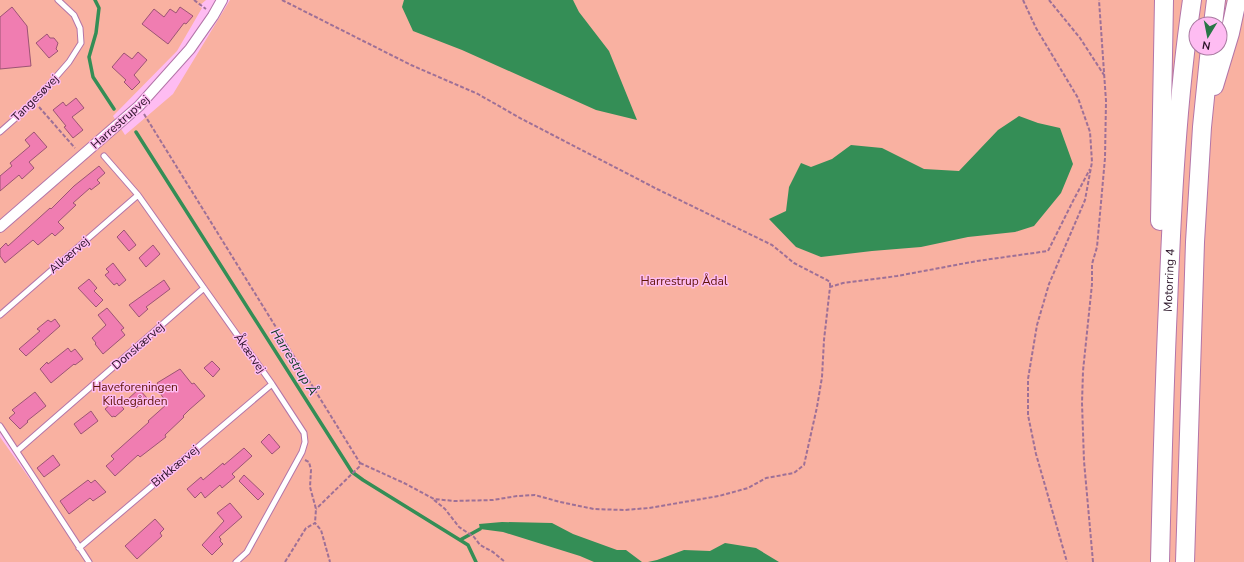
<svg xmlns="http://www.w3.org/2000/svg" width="1244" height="562" font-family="'Nunito Sans',sans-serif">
<rect width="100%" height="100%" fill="#febcf2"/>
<path fill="#f9b1a1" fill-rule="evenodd" d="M 0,0 L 206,0 L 199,6 L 202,8 L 177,51 L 113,116 L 125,135 L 173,94 L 230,0 L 1244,0 L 1244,562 L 91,562 L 0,432 ZM 1196,24 L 1220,24 L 1220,48 L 1196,48 Z
M 0,437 L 89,562 L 0,562 Z"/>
<path fill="#348e56" d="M 404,0 L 573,0 L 579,12 L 609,51 L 637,120 L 596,110 L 462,50 L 413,31 L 402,7 Z
M 1019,116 L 1038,123 L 1060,128 L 1073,164 L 1061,193 L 1034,226 L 1015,232 L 968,237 L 921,247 L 872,251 L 821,257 L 796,247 L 769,219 L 786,211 L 789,187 L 801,163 L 811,167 L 832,159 L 851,145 L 882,148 L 924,169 L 959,171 L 998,130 Z
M 502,522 L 552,523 L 573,534 L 617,550 L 626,550 L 642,562 L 594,562 L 580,556 L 503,532 L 480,529 L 479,524 Z
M 725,543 L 756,548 L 779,562 L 648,562 L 657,560 L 684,550 L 710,551 Z"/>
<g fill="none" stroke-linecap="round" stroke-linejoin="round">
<path stroke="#348e56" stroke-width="3.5" d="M 95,0 L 99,8 L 96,33 L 89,57 L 93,77 L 114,109
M 136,132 L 352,472 L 363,480 L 468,545 L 476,562
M 460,540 L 480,529"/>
</g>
<path fill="#f07db1" stroke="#9c5474" d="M 12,7 L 27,26 L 31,66 L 0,69 L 0,17 Z
M 180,7 L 193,16 L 186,24 L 184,23 L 168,44 L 142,24 L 154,9 L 164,17 L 170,9 L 176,13 Z
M 47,34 L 50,38 L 54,38 L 58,43 L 56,49 L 58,51 L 49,58 L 36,43 Z
M 138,52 L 147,60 L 134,75 L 140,82 L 132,90 L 124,82 L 126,80 L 112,67 L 124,53 L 132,59 Z
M 76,98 L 84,108 L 72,117 L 83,130 L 73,138 L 64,127 L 66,126 L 53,110 L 63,102 L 66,106 Z
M 34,132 L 47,147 L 29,162 L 34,168 L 22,179 L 19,175 L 0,191 L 0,176 L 12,166 L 10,163 L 30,146 L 25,140 Z
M 99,166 L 105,173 L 97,180 L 100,183 L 91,190 L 90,188 L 73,203 L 76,205 L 58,222 L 64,228 L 55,236 L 52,233 L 38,245 L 33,240 L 5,263 L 0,256 L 0,249 L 6,243 L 8,246 L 50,208 L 51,209 L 74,186 Z
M 124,230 L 136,245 L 129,251 L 117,237 Z
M 153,245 L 160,254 L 146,267 L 139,258 Z
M 113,263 L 126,280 L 119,286 L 117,283 L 114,285 L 105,275 L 109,272 L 106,269 Z
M 89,279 L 97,288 L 94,291 L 103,300 L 96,307 L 78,288 Z
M 164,280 L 170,289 L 146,307 L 148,309 L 139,317 L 129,305 Z
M 107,308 L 124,328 L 121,330 L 125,335 L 103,354 L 95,344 L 96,343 L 92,338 L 106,325 L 98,315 Z
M 55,319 L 60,326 L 26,356 L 19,349 L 40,331 L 37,329 L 48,320 L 51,322 Z
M 68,348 L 71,352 L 75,349 L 83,359 L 75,365 L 74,364 L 51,383 L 40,369 L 47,362 L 48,364 Z
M 212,361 L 220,369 L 213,377 L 204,368 Z
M 180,369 L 192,384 L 194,383 L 205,396 L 189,410 L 183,416 L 184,417 L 165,435 L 166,437 L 140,457 L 138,455 L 115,476 L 106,466 L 114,459 L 111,456 L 149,422 L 148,421 L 167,404 L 157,388 L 160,387 L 157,383 Z
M 139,389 L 147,398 L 136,408 L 128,399 Z
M 35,392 L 46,406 L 27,421 L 28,422 L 20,429 L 9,418 L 15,413 L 12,410 Z
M 116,400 L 124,409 L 115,417 L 114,416 L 112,417 L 105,409 Z
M 91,411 L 98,421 L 81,434 L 74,424 Z
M 269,434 L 280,447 L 272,454 L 261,442 Z
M 244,448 L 252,456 L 232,474 L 235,477 L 222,488 L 220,485 L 205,498 L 201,492 L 195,498 L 187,489 L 201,477 L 203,480 L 223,463 L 224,465 Z
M 53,455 L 60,465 L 44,477 L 37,468 Z
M 244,475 L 264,494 L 258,500 L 239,481 Z
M 88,480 L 91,483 L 95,480 L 106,492 L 93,501 L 90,498 L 69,514 L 60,501 Z
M 230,503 L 242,517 L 219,537 L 221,539 L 220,541 L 223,544 L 212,555 L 202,545 L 224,521 L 217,513 Z
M 155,519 L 164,529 L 160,533 L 162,536 L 137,559 L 125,546 Z"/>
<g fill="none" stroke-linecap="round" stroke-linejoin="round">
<g stroke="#b375a8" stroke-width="7">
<path id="service" d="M 0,132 L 34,102 L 69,62 L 81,43 L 80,28 L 74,15 L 58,0
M 104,156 L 138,195 L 272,384 L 304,433 L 305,442 L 302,452 L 247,552 L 236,562
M 0,315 L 138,195
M 0,426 L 89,562
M 17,451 L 204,288
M 79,548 L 272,384"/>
</g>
<g stroke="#b375a8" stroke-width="12">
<path id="minor" d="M 0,227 L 139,106 L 190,49 L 213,16 L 222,0"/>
</g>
<g stroke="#b375a8" stroke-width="20">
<g id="motorway">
<path d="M 1213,24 L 1216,0"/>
<path d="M 1214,86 L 1230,33 L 1237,0"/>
<path d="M 1160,221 L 1164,0"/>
<path id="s1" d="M 1160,562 C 1162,476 1164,390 1168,305 C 1172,203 1177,101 1192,0"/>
<path d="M 1185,562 L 1195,242 L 1202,127 L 1210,48"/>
</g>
</g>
<path stroke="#9e7097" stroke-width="2" stroke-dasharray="4 2" stroke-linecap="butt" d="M 194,0 L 206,9
M 282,0 L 411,65 L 478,94 L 518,117 L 657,189 L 772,245 L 794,263 L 827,280 L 830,282 L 830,286
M 1023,0 L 1036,28 L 1078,98 L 1090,132 L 1092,162 L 1085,200 L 1049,284 L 1037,325 L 1028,379 L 1028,415 L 1036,454 L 1067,562
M 1049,0 L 1080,38 L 1104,75
M 39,107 L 75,148
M 144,114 L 360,463 L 360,466 L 316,509
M 305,460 L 309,462 L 311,470 L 310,487 L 316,509 L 315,523
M 360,463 L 404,483 L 434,499 L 454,501 L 493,500 L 517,496 L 535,495 L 560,502 L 594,509 L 624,510 L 649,508 L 719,496 L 748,488 L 766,478 L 794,473 L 804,465 L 817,407 L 822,377 L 824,340 L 830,287 L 843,283 L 897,276 L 977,261 L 1048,251 L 1073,201 L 1090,169
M 434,500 L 445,509 L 459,527 L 474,537 L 480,545 L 493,552 L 505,562
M 285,562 L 306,528 L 315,523 L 321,530 L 330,562
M 1093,562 L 1084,461 L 1082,403 L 1083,371 L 1092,284 L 1092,264 L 1097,247 L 1105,158 L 1106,101 L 1099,0"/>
<use href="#service" stroke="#fff" stroke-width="5"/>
<use href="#minor" stroke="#fff" stroke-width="10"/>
<use href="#motorway" stroke="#fff" stroke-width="18"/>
</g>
<g text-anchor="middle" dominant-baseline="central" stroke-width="3" stroke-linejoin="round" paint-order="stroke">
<g font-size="12" fill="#281125" stroke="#febcf2">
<text transform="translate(35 98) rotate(-45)">Tangesøvej</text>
<text transform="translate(120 122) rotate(-42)">Harrestrupvej</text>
<text transform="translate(69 255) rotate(-41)">Alkærvej</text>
<text stroke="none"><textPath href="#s1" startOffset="282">Motorring 4</textPath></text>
<text transform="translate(138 346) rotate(-41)">Donskærvej</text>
<text transform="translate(250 353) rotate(55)">Åkærvej</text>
<text transform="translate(175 466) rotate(-40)">Birkkærvej</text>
</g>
<g font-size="12" fill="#5f1406" stroke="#febcf2">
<text x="684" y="281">Harrestrup Ådal</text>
<text x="135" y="387">Haveforeningen<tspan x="135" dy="14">Kildegården</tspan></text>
</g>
<g font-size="13" font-style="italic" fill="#0a3c1f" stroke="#febcf2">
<text transform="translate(294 362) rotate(58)">Harrestrup Å</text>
</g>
</g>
<g transform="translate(1208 36) rotate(190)"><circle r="19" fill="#febcf2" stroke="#a878a0"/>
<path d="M0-3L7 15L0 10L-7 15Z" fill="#287646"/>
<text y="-6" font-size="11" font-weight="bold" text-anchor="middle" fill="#281125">N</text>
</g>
</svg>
